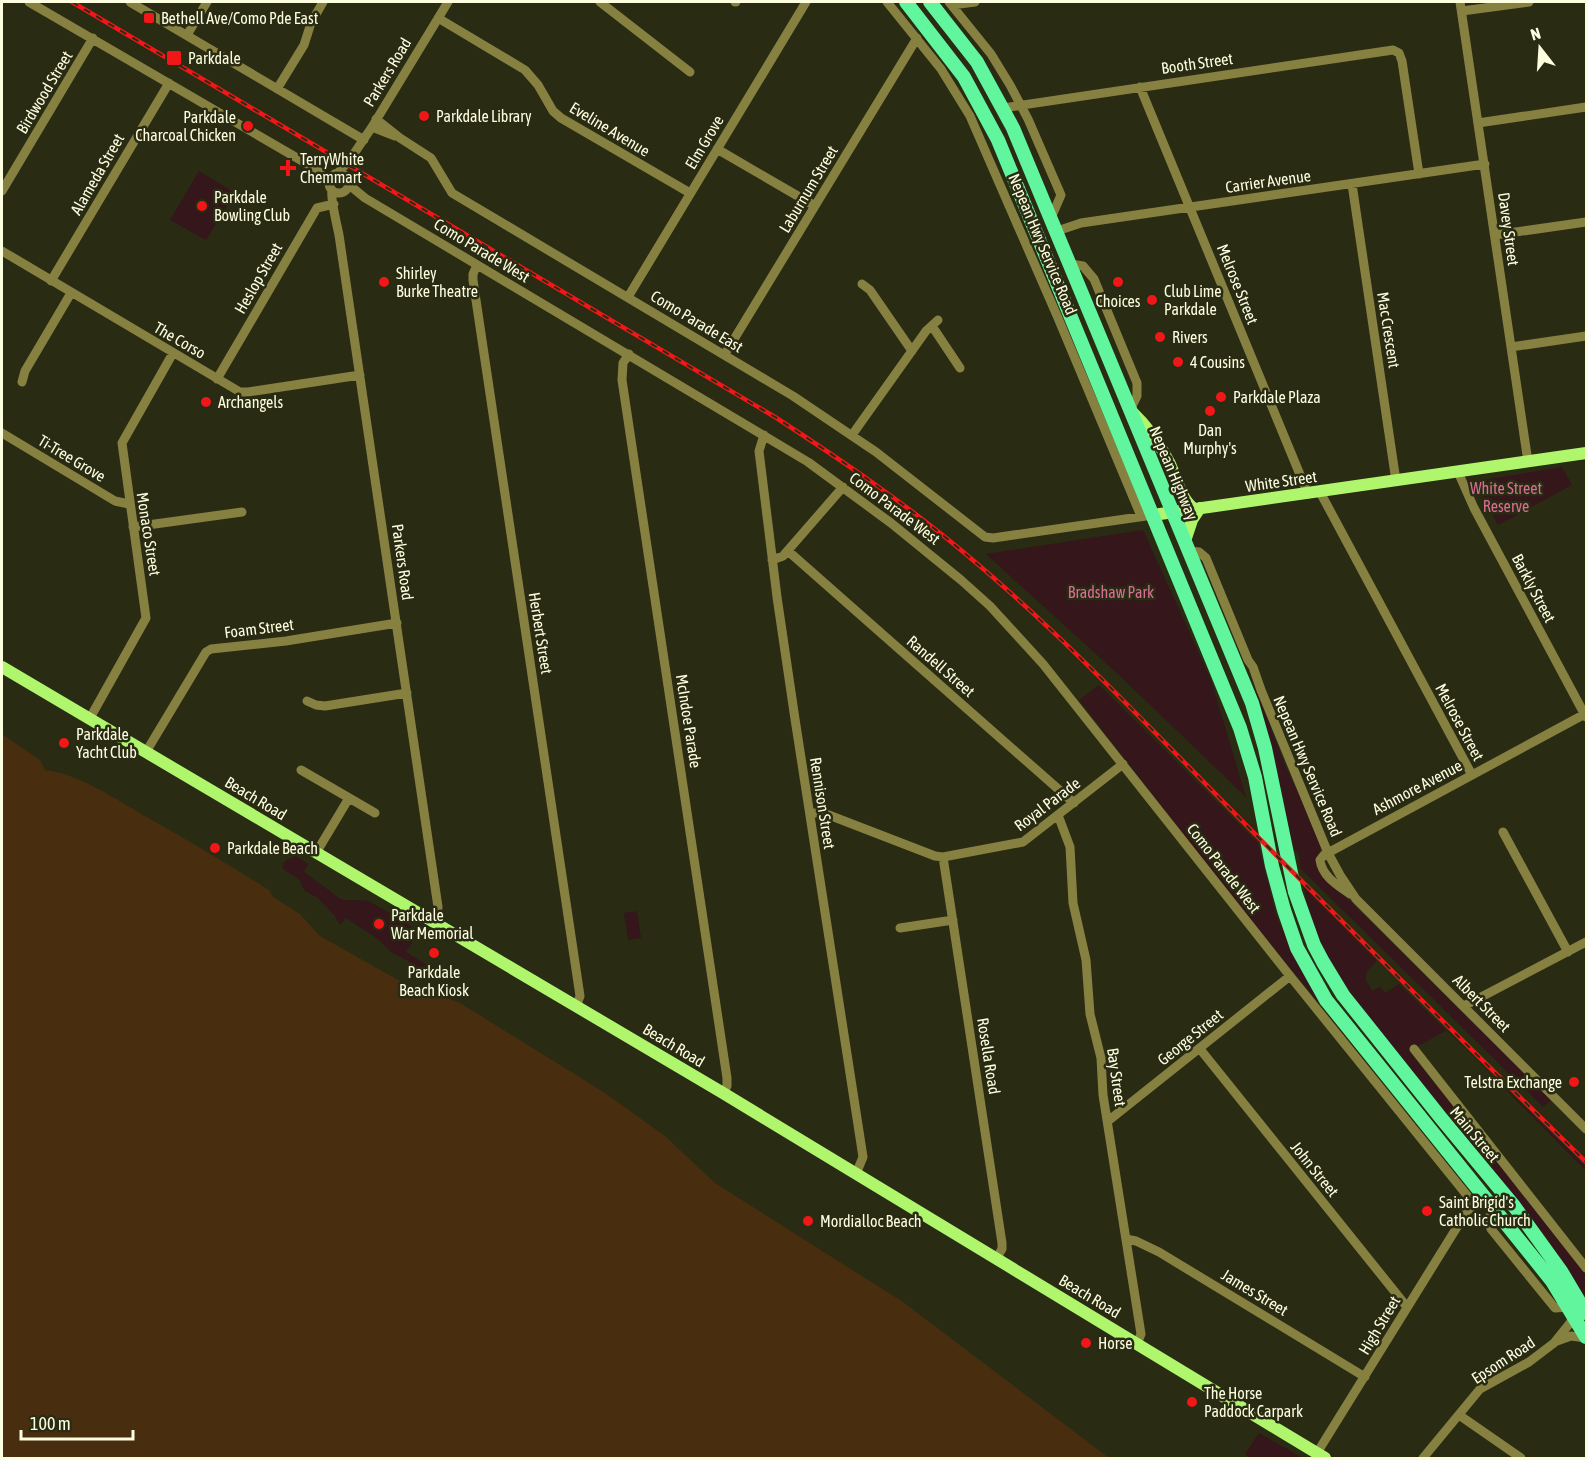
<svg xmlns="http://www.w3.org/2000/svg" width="1588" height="1460" font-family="'Asap Condensed',sans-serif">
<rect width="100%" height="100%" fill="#292b13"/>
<path fill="#34161b" d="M 199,171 L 235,193 L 206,240 L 170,220 Z
M 1562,467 L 1572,485 L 1498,525 L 1476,484 L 1477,481 Z
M 1143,530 L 1211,680 L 1246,797 L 1120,676 L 986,554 Z
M 1250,684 L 1258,696 L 1286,767 L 1322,845 L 1317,857 L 1318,870 L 1551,1100 L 1543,1107 L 1300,868 L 1299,853 L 1293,850 L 1274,754 Z
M 1099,685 L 1258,843 L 1276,915 L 1306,980 L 1322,1003 L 1320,1004 L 1248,917 L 1079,700 Z
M 295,856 L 308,864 L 304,872 L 339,898 C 348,902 359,899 369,901 L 419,931 L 406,952 L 442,974 L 432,976 L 421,974 L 414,964 L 391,952 L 378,939 L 346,918 L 340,925 L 335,916 L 318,898 L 304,890 L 300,880 L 282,868 L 285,861 Z
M 1304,888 L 1377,961 L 1367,971 L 1366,980 L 1372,991 L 1380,987 L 1385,993 L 1399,984 L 1586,1167 L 1586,1171 L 1447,1030 L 1409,1051 L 1586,1275 L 1586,1302 L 1549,1241 L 1526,1211 L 1360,1006 C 1334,970 1311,933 1304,888 Z
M 637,911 L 641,938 L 628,940 L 624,913 Z
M 1259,1433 L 1303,1458 L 1249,1458 L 1245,1454 Z"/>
<path fill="#482d0f" d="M 2,734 L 40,760 L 45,770 C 78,773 117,800 145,816 C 187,840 228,864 269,890 L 273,897 L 300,914 L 320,936 L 409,986 L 407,995 C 429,994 438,994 460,1003 L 602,1091 L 665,1136 L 715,1183 L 903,1302 L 1109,1458 L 2,1458 Z"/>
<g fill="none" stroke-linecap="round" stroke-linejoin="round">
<path stroke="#868141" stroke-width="9" d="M 29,2 L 316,169 L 329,181
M 130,2 L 364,140
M 600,2 L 690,72
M 735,2 L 736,2
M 887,2 L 941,69 L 970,116 L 1058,318 L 1141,516
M 949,2 L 991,54 L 1010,85 L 1028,119 L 1061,195 L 1051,218
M 1460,2 L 1528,462
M 952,5 L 975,2
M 1462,11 L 1529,2
M 438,18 L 525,70 L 538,85 L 553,111 L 561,118 L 690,193
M 187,35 L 207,2
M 1140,87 L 1308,494
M 277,89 L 304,45 L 311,23 L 323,2
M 1003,108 L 1393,50 L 1399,53 L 1402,61 L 1419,174
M 376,119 L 400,138 L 431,158 L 452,193 L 793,396 L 876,452 L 985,537 L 993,538 L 1153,515
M 1478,123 L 1586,107
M 372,127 L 395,136
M 717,149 L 815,206
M 338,173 L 351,158 L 372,127 L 448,2
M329 183a10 10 0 1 1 20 0a10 10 0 1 1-20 0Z
M 348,184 L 365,198 L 808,462 L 891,523 L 961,580 L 990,606 L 1043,664 L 1290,976 L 1474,1204
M 1352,184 L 1396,481
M 332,190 C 330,197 337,225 339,235 L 438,907 L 436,924
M 2,191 L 93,38
M 1057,231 L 1081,223 L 1485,164
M 1495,235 L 1586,222
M 2,251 L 240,392 L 248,392 L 360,375
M 1071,264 L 1083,266 L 1094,279 L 1137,383 L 1137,396 L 1130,410
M 477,265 L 473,274 L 473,280 L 580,996 L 576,1007
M 51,281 L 169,83
M 862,284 L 870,290 L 912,351
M 628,297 L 806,2
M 932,326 L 960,368
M 1511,347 L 1586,336
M 629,354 L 623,363 L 622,380 L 727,1078 L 727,1086 L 723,1093
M 725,354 L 917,38
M 217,379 L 317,208 L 334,204
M 22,382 L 25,371 L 71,293
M 2,433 L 115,501 L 129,504
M 764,435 L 759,451 L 777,597 L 795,719 L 863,1157 L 856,1174
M 852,435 L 926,331 L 938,320
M 1458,472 L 1474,508 L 1586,717
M 1320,492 L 1472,775
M 133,527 L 242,512
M 788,551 L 1074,803
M 1189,551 L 1199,552 L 1206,558 L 1248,660 L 1253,667 L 1261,690 L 1328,853 L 1340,875 L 1356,899 L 1586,1129
M 772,560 L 783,556 L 843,487
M 307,701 L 316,705 L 325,706 L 407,693
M 90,718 L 146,618 L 122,443 L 173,353
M 146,752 L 206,652 L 211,649 L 286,641 L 397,623
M 301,770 L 375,813
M 810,814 L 821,812 L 935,856 L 943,857 L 1023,842 L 1123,764
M 1058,815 L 1070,847 L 1073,903 L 1086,960 L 1090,1014 L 1101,1058 L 1103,1095 L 1141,1334 L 1137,1344
M 1503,832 L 1568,952
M 316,853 L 349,798
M 943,857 L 1002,1243 L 1002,1249 L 996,1259
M 1350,894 C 1337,885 1322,876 1320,860 L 1324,855 L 1585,714
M 900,928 L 953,920
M 1464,1006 L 1586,942
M 1200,1049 L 1407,1307
M 1414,1049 L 1586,1268
M 1108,1121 L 1290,976
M 1494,1210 L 1488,1219 L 1491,1229 L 1555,1308 L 1569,1307
M 1126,1239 L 1136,1241 L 1159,1252 L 1365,1377
M 1557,1341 L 1571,1336 L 1586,1338
M 1459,1415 L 1521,1458
M 1317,1453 L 1467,1211 L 1479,1201
M 1423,1458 L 1480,1389 L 1529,1362 L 1554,1343 L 1570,1323 L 1574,1314"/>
<path stroke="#aff66d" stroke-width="12" d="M 1131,411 C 1147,426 1160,444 1170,464 C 1177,479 1180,498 1194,509
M 1153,515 L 1586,453
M 1185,541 L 1192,520 L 1200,508
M 2,667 L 723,1093 L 1325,1458"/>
<path stroke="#61f59e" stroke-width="14" d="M 906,2 L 964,77 L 998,140 L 1240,728 L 1255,777 L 1272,866 L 1284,910 L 1297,948 L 1326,1000 L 1552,1281 L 1586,1337
M 930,2 L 977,62 L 1013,128 L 1252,703 L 1265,748 L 1295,892 L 1314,945 L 1323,962 L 1343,995 L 1441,1118 L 1514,1206 L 1561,1271 L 1586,1313"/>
<g stroke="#f11719" stroke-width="4.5">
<path id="rail" d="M 72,2 L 775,417 C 841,460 908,505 968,556 C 1072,643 1164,743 1259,838 C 1367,947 1477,1055 1586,1162"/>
</g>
<use href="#rail" stroke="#292b13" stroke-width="2" stroke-dasharray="7" stroke-linecap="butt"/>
</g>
<g fill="#f11719" stroke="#292b13" stroke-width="2">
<rect x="143" y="12" width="12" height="12" rx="3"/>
<rect x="166" y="50" width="16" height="16" rx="3"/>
<circle cx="424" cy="116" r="6"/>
<circle cx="248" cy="126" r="6"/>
<path d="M285 159h6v6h6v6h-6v6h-6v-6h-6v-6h6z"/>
<circle cx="202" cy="206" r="6"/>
<circle cx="384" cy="282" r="6"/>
<circle cx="1118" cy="282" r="6"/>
<circle cx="1152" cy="300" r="6"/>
<circle cx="1160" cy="337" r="6"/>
<circle cx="1178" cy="362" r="6"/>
<circle cx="1221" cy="397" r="6"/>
<circle cx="206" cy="402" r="6"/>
<circle cx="1210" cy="411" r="6"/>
<circle cx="64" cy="743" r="6"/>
<circle cx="215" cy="848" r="6"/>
<circle cx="379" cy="924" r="6"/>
<circle cx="434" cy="953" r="6"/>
<circle cx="1574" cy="1082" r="6"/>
<circle cx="1427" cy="1211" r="6"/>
<circle cx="808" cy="1221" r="6"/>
<circle cx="1086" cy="1343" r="6"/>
<circle cx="1192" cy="1402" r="6"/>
</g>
<g text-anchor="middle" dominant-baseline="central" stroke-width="5" stroke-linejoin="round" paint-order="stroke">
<g font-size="16" fill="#fdfddf" stroke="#292b13" text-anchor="start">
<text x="161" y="18">Bethell Ave/Como Pde East</text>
<text x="188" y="58">Parkdale</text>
<text x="436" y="116">Parkdale Library</text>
<text x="236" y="117" text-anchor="end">Parkdale<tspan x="236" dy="18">Charcoal Chicken</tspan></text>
<text x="300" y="159">TerryWhite<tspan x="300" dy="18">Chemmart</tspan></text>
<text x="214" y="197">Parkdale<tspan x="214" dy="18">Bowling Club</tspan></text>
<text x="396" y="273">Shirley<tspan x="396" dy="18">Burke Theatre</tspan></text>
<text x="1164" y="291">Club Lime<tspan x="1164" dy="18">Parkdale</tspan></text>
<text x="1118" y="301" text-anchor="middle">Choices</text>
<text x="1172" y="337">Rivers</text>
<text x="1190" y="362">4 Cousins</text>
<text x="1233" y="397">Parkdale Plaza</text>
<text x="218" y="402">Archangels</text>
<text x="1210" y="430" text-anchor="middle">Dan<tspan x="1210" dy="18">Murphy's</tspan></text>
<text x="76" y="734">Parkdale<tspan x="76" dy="18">Yacht Club</tspan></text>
<text x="227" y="848">Parkdale Beach</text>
<text x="391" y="915">Parkdale<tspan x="391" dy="18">War Memorial</tspan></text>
<text x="434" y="972" text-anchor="middle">Parkdale<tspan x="434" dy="18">Beach Kiosk</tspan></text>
<text x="1562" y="1082" text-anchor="end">Telstra Exchange</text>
<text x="1439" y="1202">Saint Brigid's<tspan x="1439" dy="18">Catholic Church</tspan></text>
<text x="820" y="1221">Mordialloc Beach</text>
<text x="1098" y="1343">Horse</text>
<text x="1204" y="1393">The Horse<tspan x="1204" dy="18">Paddock Carpark</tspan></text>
</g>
<g font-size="16" fill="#fdfddf" stroke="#292b13">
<text transform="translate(1197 63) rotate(-8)">Booth Street</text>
<text transform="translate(387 72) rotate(-59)">Parkers Road</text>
<text transform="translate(44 92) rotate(-59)">Birdwood Street</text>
<text transform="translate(610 129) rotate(31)">Eveline Avenue</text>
<text transform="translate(704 142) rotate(-59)">Elm Grove</text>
<text transform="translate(97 174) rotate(-60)">Alameda Street</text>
<text transform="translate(1268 181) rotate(-8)">Carrier Avenue</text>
<text transform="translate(808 189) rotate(-59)">Laburnum Street</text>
<text transform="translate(1509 229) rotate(82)">Davey Street</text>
<text transform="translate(1043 244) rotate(67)">Nepean Hwy Service Road</text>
<text transform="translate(482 250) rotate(31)">Como Parade West</text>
<text transform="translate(258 278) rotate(-60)">Heslop Street</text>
<text transform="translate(1238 284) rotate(68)">Melrose Street</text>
<text transform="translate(697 321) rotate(31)">Como Parade East</text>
<text transform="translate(1389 330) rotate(81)">Mac Crescent</text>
<text transform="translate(180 340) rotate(30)">The Corso</text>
<text transform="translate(72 458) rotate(31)">Ti-Tree Grove</text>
<text transform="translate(1174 473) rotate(67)">Nepean Highway</text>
<text transform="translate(1281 481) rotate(-8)">White Street</text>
<text transform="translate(895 508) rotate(37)">Como Parade West</text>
<text transform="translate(149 534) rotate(81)">Monaco Street</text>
<text transform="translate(403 562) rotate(82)">Parkers Road</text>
<text transform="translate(1534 588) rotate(62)">Barkly Street</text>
<text transform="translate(259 628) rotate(-7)">Foam Street</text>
<text transform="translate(541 633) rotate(81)">Herbert Street</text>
<text transform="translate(941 666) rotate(41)">Randell Street</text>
<text transform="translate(689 721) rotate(81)">McIndoe Parade</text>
<text transform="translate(1460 722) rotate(62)">Melrose Street</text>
<text transform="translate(1308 766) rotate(67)">Nepean Hwy Service Road</text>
<text transform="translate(1417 787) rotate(-28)">Ashmore Avenue</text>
<text transform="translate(256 798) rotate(31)">Beach Road</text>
<text transform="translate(823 803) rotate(81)">Rennison Street</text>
<text transform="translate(1047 804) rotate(-37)">Royal Parade</text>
<text transform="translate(1224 868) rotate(52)">Como Parade West</text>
<text transform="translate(1482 1003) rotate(45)">Albert Street</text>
<text transform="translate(1190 1037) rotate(-39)">George Street</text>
<text transform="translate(674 1045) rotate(31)">Beach Road</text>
<text transform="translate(989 1056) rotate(81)">Rosella Road</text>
<text transform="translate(1117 1077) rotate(82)">Bay Street</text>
<text transform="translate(1475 1134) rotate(50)">Main Street</text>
<text transform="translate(1315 1169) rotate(51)">John Street</text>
<text transform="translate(1255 1292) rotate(31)">James Street</text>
<text transform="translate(1090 1296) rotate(31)">Beach Road</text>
<text transform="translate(1379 1325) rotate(-59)">High Street</text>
<text transform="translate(1503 1360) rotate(-33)">Epsom Road</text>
</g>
<g font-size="16" fill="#da6d95" stroke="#292b13">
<text x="1506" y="488">White Street<tspan x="1506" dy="18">Reserve</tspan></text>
<text x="1111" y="592">Bradshaw Park</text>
</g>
</g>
<rect width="1588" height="1460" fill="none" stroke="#fdfddf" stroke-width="6"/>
<g transform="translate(1540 48) rotate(343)" stroke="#292b13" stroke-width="4.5" paint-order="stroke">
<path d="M0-4.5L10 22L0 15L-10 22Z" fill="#fdfddf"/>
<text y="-9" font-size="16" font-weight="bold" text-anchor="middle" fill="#fdfddf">N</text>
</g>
<path d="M21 1430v9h112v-9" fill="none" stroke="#fdfddf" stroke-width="3"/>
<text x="30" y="1430" font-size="18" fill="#fdfddf" stroke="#292b13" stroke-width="4.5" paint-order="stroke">100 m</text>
</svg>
